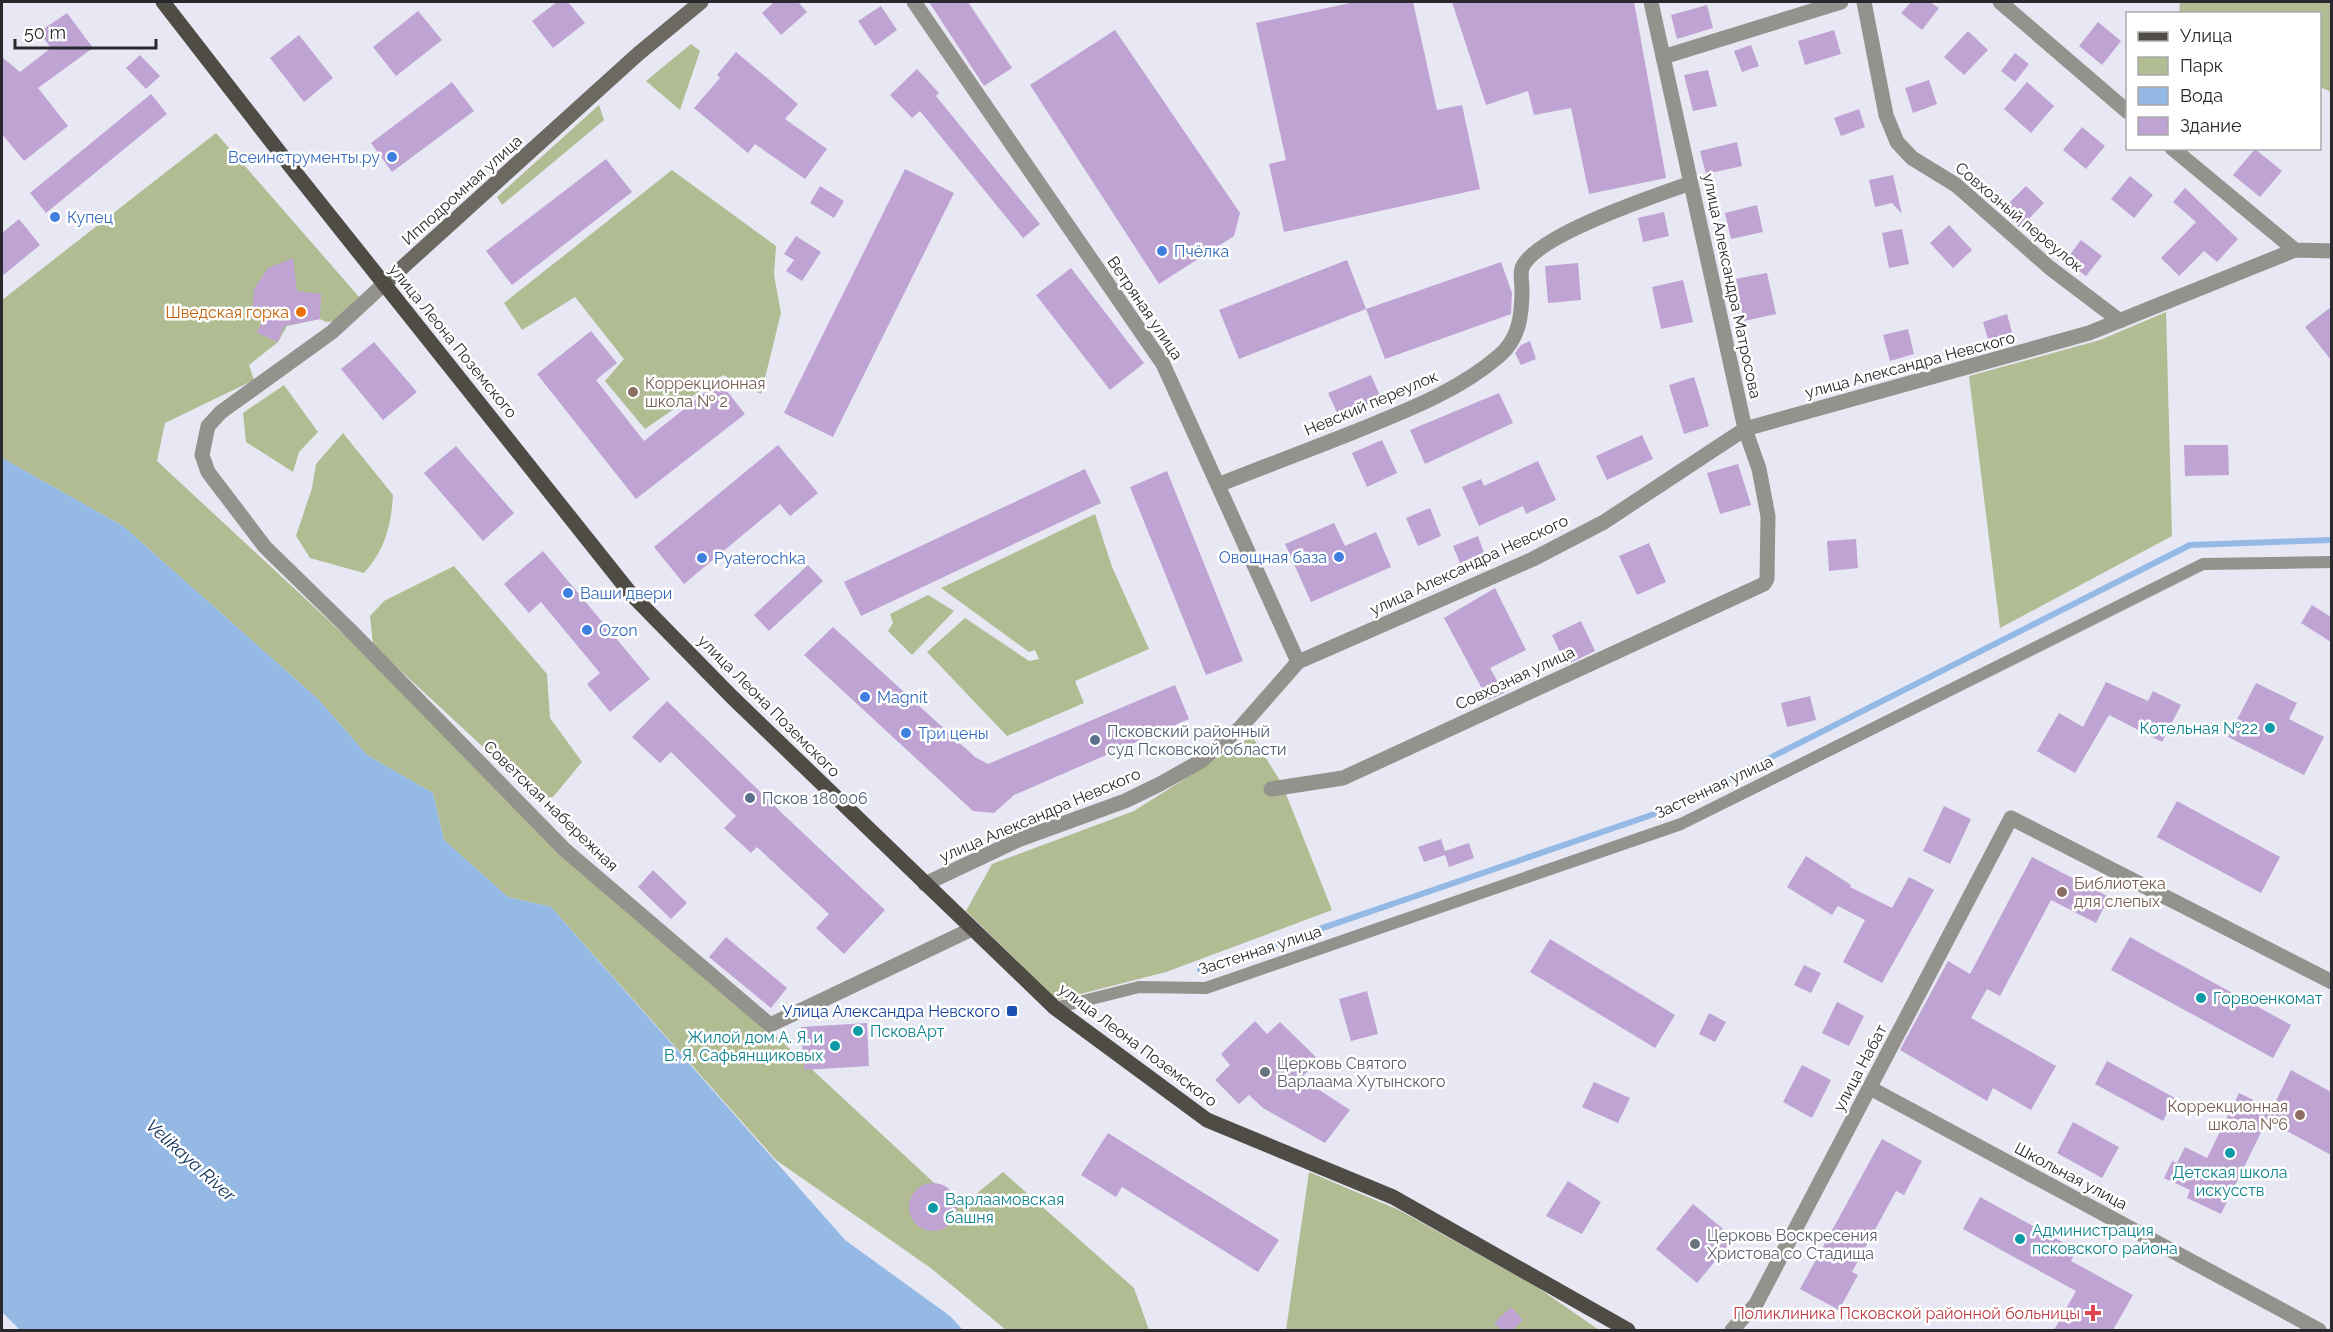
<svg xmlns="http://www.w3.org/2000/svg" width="2333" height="1332" font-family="Raleway,sans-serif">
<rect width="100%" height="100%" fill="#e8e8f4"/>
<path fill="#b1bc93" d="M 2180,2 L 2331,2 L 2331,92 L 2320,87 L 2320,14 L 2179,13 Z
M 691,44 L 700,51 L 680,110 L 646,81 Z
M 599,105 L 604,120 L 502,205 L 497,197 Z
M 216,133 L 360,298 L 337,321 L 326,322 L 320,319 L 287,326 L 278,342 L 249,365 L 254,380 L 165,423 L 157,461 L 960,1207 L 1003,1172 L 1134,1288 L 1149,1330 L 1006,1330 L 932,1269 L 776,1160 L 551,907 L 508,897 L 444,840 L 433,793 L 367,755 L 319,700 L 123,526 L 2,458 L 2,300 Z
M 672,170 L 776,246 L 774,275 L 781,313 L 761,394 L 723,375 L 645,429 L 605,381 L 624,359 L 575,297 L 522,330 L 504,303 Z
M 2166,312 L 2172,536 L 2000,628 L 1969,376 L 2100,340 Z
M 284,385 L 318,432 L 299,452 L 293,472 L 246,442 L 243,413 Z
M 343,433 L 393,495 C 391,526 385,550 364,573 L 310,558 L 296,536 L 312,488 L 316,464 Z
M 1095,514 L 1112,567 L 1149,649 L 1075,681 L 1084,703 L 1007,736 L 927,652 L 965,618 L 1029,661 L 1039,659 L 1035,650 L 1029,652 L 941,588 Z
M 454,566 L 547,674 L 550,718 L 582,762 L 553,797 L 538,798 L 373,645 L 370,616 L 384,601 Z
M 928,595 L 954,611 L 912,655 L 888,631 L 893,623 L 890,614 Z
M 1252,736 L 1282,784 L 1332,910 L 1166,972 L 1057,1000 L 966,911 L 992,864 L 1134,811 Z
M 1309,1172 L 1399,1210 L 1537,1287 L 1599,1330 L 1286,1330 Z"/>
<path fill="#95b9e5" d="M 2,458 L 123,526 L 319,700 L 367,755 L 433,793 L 444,840 L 508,897 L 551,907 L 845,1240 L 950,1316 L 963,1330 L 20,1330 L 2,1312 Z"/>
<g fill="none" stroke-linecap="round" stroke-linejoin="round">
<path stroke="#95b9e5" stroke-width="6" d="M 1200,970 L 1669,809 L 2190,545 L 2332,540"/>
</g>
<path fill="#bea3d3" d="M 557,2 L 568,2 L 585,23 L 553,48 L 532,21 Z
M 774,2 L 798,2 L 807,12 L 781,35 L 762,13 Z
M 929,2 L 968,2 L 1012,68 L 984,86 Z
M 1355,2 L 1413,2 L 1437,110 L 1462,105 L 1480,189 L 1284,232 L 1269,164 L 1286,160 L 1256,23 Z
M 1452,2 L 1634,2 L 1666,178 L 1589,194 L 1571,108 L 1534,115 L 1528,91 L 1486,105 Z
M 1911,2 L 1930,2 L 1939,8 L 1922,30 L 1901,13 Z
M 1707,5 L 1713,28 L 1677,39 L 1671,15 Z
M 881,6 L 897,30 L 875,46 L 858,21 Z
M 418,11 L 442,40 L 396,76 L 373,47 Z
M 67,13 L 93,48 L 38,88 L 68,126 L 24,161 L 2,134 L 2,57 L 20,72 L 51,48 L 39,32 Z
M 2098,22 L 2121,41 L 2102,65 L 2079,46 Z
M 1115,30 L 1240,213 L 1234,236 L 1159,284 L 1030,85 Z
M 1834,30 L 1841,54 L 1805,65 L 1798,41 Z
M 1968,31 L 1988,50 L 1964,75 L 1944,57 Z
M 299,35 L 333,78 L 304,102 L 270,58 Z
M 1751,45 L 1759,66 L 1742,72 L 1734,51 Z
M 736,52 L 798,104 L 785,119 L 827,149 L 805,179 L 755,144 L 748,153 L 694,108 L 720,78 L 717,75 Z
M 2015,53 L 2029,64 L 2015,82 L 2001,71 Z
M 140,55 L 160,76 L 146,89 L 126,68 Z
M 917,69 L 939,93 L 936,96 L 1040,224 L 1023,238 L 920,111 L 912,118 L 890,95 Z
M 1708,70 L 1717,106 L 1693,111 L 1684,75 Z
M 1929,80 L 1937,104 L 1913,113 L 1905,88 Z
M 452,82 L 474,111 L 392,172 L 371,143 Z
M 2027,82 L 2054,106 L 2031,133 L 2004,109 Z
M 151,94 L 167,114 L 46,213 L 30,193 Z
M 1859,109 L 1865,127 L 1841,136 L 1834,118 Z
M 2082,127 L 2105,146 L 2086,169 L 2063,150 Z
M 1737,142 L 1742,166 L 1706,174 L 1700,151 Z
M 2255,149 L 2282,171 L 2260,197 L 2233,175 Z
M 606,159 L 632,192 L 512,285 L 486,251 Z
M 905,169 L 954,193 L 833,437 L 784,413 Z
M 1893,175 L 1902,214 L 1892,203 L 1875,207 L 1869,180 Z
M 2130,176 L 2153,195 L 2134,218 L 2111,199 Z
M 820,186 L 844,201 L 834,218 L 810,203 Z
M 2026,186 L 2044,203 L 2020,228 L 2001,211 Z
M 2185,188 L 2238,239 L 2217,262 L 2204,251 L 2179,276 L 2161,258 L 2196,222 L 2173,202 Z
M 1757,205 L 1763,232 L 1731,239 L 1725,213 Z
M 1664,212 L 1669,236 L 1643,242 L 1638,218 Z
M 19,219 L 40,245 L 2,276 L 2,233 Z
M 1949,225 L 1972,250 L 1953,268 L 1930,243 Z
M 1902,229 L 1909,264 L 1889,268 L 1882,233 Z
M 796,236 L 821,252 L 802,281 L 786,271 L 794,260 L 784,254 Z
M 2081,240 L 2102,256 L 2086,276 L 2065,261 Z
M 293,258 L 297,291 L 321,294 L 320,319 L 284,326 L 278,342 L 257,333 L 262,321 L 253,306 L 254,289 L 268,268 Z
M 1347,260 L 1366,309 L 1239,359 L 1219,310 Z
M 1501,262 L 1512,293 L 1511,314 L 1385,359 L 1366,309 Z
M 1578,263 L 1581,300 L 1548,303 L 1545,266 Z
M 1071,268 L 1144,363 L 1110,390 L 1036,295 Z
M 1767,273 L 1776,314 L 1744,321 L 1735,279 Z
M 1683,280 L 1693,322 L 1661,329 L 1652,287 Z
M 2331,307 L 2331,360 L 2305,327 Z
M 2007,314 L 2014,340 L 1990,346 L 1983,322 Z
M 1908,329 L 1914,354 L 1890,361 L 1883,335 Z
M 591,331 L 617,363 L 596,380 L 644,441 L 719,381 L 745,414 L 636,499 L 537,374 Z
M 1530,341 L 1536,359 L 1521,365 L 1515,353 L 1521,345 Z
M 374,342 L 417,392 L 383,420 L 341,369 Z
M 1371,375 L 1381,398 L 1339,417 L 1328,393 Z
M 1694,377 L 1709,426 L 1684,434 L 1669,385 Z
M 1499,393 L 1513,423 L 1425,464 L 1410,430 Z
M 1642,435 L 1653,459 L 1607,480 L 1596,456 Z
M 1382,440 L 1397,473 L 1367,487 L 1352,453 Z
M 778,445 L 818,493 L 790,516 L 780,504 L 684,584 L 654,547 Z
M 2184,445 L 2228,445 L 2229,475 L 2185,476 Z
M 456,446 L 514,513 L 483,541 L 424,473 Z
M 1538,461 L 1556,500 L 1526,514 L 1523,506 L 1479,526 L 1462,487 L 1481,479 L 1484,486 Z
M 1738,464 L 1751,505 L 1720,514 L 1707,473 Z
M 1085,469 L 1101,503 L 861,616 L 844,582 Z
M 1167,471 L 1243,661 L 1206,675 L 1130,487 Z
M 1430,508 L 1441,536 L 1418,546 L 1406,518 Z
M 1334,523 L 1345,546 L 1376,532 L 1391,567 L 1311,602 L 1285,544 Z
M 1478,536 L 1484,553 L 1460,563 L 1453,546 Z
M 1856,539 L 1858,568 L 1829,571 L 1827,541 Z
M 1649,543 L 1666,582 L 1637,595 L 1619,556 Z
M 543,551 L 650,679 L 610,712 L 587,684 L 600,673 L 541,602 L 529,613 L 504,584 Z
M 808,565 L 823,581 L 769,631 L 754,615 Z
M 1495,588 L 1526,650 L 1490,668 L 1504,693 L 1488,700 L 1444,618 Z
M 2312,605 L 2331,617 L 2331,642 L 2301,623 Z
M 1581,621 L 1595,651 L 1566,665 L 1552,635 Z
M 833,627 L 975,757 L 988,764 L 1175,685 L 1189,719 L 1014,795 L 994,813 L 973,811 L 804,655 Z
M 2106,682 L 2148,701 L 2153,691 L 2181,705 L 2162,742 L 2109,715 L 2075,773 L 2037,751 L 2059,713 L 2083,727 Z
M 2256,683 L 2297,703 L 2289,719 L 2324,737 L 2304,775 L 2228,737 Z
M 1810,696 L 1816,720 L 1787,727 L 1781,703 Z
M 667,701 L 786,817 L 885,910 L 844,954 L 816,928 L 829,914 L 757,847 L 751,853 L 724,828 L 736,816 L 671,752 L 660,763 L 632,737 Z
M 2177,801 L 2280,857 L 2261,893 L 2157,837 Z
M 1944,806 L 1971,819 L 1950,864 L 1923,851 Z
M 1441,839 L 1445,851 L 1469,843 L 1474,858 L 1449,867 L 1445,855 L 1424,862 L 1418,847 Z
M 1806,856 L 1851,885 L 1850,887 L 1892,908 L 1909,877 L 1934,890 L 1882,983 L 1843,962 L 1865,920 L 1838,906 L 1832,915 L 1787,887 Z
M 2032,857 L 2109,897 L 2096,923 L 2051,900 L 2000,996 L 1987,989 L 1971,1018 L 2056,1066 L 2031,1110 L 1993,1088 L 1987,1101 L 1900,1050 L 1948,961 L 1970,974 Z
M 653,870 L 687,903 L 671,919 L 638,887 Z
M 726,937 L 787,988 L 771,1008 L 709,957 Z
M 2130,937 L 2291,1025 L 2273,1058 L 2111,970 Z
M 1550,939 L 1675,1015 L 1655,1048 L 1530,972 Z
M 1804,965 L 1821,973 L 1811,993 L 1794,985 Z
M 1367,991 L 1378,1034 L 1351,1041 L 1339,999 Z
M 1837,1002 L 1864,1016 L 1849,1046 L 1822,1033 Z
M 1709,1013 L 1726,1022 L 1715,1042 L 1699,1034 Z
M 1255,1021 L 1267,1034 L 1280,1022 L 1319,1060 L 1301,1078 L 1350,1110 L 1325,1143 L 1263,1108 L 1249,1095 L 1239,1104 L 1215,1080 L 1230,1065 L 1221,1054 Z
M 867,1023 L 869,1066 L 804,1070 L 801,1027 Z
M 2107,1061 L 2175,1098 L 2163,1121 L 2095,1084 Z
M 1802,1065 L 1831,1080 L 1812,1118 L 1783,1102 Z
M 2291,1070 L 2331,1092 L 2331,1155 L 2267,1120 L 2272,1110 L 2221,1214 L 2187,1198 L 2190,1190 L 2164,1178 L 2172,1161 L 2177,1163 L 2185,1147 L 2207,1158 L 2239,1093 L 2272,1109 Z
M 1594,1082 L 1630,1098 L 1618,1123 L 1582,1107 Z
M 2073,1122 L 2119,1147 L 2102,1178 L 2057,1153 Z
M 1108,1133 L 1279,1240 L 1258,1272 L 1122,1187 L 1116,1197 L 1081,1175 Z
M 1882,1139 L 1922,1161 L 1904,1195 L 1896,1191 L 1852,1272 L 1858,1275 L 1839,1310 L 1800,1289 Z
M 1568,1181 L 1601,1202 L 1582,1234 L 1546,1216 Z
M909 1207a24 24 0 1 1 48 0a24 24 0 1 1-48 0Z
M 1980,1197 L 2077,1250 L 2071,1261 L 2133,1295 L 2113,1330 L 2054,1330 L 2076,1291 L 1963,1229 Z
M 1693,1204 L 1734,1238 L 1697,1283 L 1656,1249 Z
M 1511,1307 L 1523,1320 L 1513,1330 L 1502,1330 L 1494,1323 Z"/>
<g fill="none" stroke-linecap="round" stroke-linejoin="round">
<path stroke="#93928d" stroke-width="12" d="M 1055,1008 L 1139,987 L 1206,988 L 1681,824 L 2203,564 L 2332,562"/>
<path stroke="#93928d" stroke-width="15" d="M 914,2 L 1163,364 L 1298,662
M 1864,2 L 1886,115 L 1897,142 L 1912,158 L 1956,185 L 2050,268 L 2120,321
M 2000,2 L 2128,112
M 1663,57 L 1841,2
M 2172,148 L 2295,250
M 384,284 L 332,332 L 221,412 L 208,426 L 202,455 L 208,472 L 265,547 L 349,629 L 565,850 L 770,1025 L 972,929
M 1218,485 C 1263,467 1309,450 1354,432 C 1405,411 1457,392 1499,356 C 1519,339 1522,316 1522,290 C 1522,283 1520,274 1522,268 C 1535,235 1657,195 1691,183
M 1271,789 L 1343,778 L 1764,584 L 1767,579 L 1768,516 L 1759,469 L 1745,429 L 1651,2
M 925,884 L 1018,840 L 1125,801 L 1160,784 L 1201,761 L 1240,728 L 1298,662 L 1533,559 L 1604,522 L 1745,429 L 2089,333 L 2295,250 L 2332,251
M 1870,1088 L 2319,1330
M 1732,1330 L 1756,1304 L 2011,818 L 2332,982"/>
<path stroke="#6b6962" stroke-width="15" d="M 384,284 L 638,54 L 701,2"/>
<path stroke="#4e4c44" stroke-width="15" d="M 163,2 L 291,167 L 631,594 L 732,697 L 1055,1008 L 1207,1120 L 1393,1197 L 1628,1330"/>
</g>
<g fill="#3f7fe0" stroke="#fff" stroke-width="2">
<circle cx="392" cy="157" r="6"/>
<circle cx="55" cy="217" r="6"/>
<circle cx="1162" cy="251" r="6"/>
<circle cx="1339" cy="557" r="6"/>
<circle cx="702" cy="558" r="6"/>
<circle cx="568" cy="593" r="6"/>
<circle cx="587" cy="630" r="6"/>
<circle cx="865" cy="697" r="6"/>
<circle cx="906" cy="733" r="6"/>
</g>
<circle fill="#e8710a" stroke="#fff" stroke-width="2" cx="301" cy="312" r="6"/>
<g fill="#8d6e63" stroke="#fff" stroke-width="2">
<circle cx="633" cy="392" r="6"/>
<circle cx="2062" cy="892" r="6"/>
<circle cx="2300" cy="1115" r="6"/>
</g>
<g fill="#0f9aa8" stroke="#fff" stroke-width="2">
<circle cx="2270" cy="728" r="6"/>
<circle cx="2201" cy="998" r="6"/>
<circle cx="858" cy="1031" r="6"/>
<circle cx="835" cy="1046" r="6"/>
<circle cx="2230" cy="1153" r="6"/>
<circle cx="933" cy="1208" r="6"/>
<circle cx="2020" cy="1239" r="6"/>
</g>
<g fill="#5c6f8a" stroke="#fff" stroke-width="2">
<circle cx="1095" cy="740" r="6"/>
<circle cx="750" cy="798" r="6"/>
</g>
<rect fill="#1a4fb4" stroke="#fff" stroke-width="2" x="1006" y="1005" width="12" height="12" rx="3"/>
<g fill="#6b7280" stroke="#fff" stroke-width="2">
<circle cx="1265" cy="1072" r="6"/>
<circle cx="1695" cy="1244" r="6"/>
</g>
<path fill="#e0444e" stroke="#fff" stroke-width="2" d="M2090 1304h6v6h6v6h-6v6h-6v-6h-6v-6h6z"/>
<g text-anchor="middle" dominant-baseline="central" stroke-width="5" stroke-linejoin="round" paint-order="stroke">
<g font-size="16" fill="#366cbe" stroke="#fff" text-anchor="start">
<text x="380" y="157" text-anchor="end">Всеинструменты.ру</text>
<text x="67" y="217">Купец</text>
<text x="1174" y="251">Пчёлка</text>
<text x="1327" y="557" text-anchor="end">Овощная база</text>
<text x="714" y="558">Pyaterochka</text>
<text x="580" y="593">Ваши двери</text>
<text x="599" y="630">Ozon</text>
<text x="877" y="697">Magnit</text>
<text x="918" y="733">Три цены</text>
</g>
<g font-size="16" fill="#29292d" stroke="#fff">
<text transform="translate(462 190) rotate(-42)">Ипподромная улица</text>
<text transform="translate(2019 217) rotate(40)">Совхозный переулок</text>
<text transform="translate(1732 286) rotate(78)">улица Александра Матросова</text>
<text transform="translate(1145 308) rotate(56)">Ветряная улица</text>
<text transform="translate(453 341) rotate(51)">улица Леона Поземского</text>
<text transform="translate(1910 365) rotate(-15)">улица Александра Невского</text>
<text transform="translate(1371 403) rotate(-23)">Невский переулок</text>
<text transform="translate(1469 565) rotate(-25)">улица Александра Невского</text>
<text transform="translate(1515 678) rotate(-25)">Совхозная улица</text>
<text transform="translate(769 706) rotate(45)">улица Леона Поземского</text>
<text transform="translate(1714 787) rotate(-25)">Застенная улица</text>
<text transform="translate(551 806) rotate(44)">Советская набережная</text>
<text transform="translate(1040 815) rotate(-23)">улица Александра Невского</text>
<text transform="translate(1260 950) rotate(-18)">Застенная улица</text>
<text transform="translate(1138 1045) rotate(37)">улица Леона Поземского</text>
<text transform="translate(1860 1068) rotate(-62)">улица Набат</text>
<text transform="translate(2071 1176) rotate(28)">Школьная улица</text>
</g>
<g font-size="16" fill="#c56008" stroke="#fff" text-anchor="end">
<text x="289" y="312">Шведская горка</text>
</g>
<g font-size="16" fill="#785e54" stroke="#fff" text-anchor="start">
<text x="645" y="383">Коррекционная<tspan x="645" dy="18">школа № 2</tspan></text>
<text x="2074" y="883">Библиотека<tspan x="2074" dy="18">для слепых</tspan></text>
<text x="2288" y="1106" text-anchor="end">Коррекционная<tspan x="2288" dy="18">школа №6</tspan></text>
</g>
<g font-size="16" fill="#0d838f" stroke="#fff" text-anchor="start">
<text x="2258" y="728" text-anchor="end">Котельная №22</text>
<text x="2213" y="998">Горвоенкомат</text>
<text x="870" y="1031">ПсковАрт</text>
<text x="823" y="1037" text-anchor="end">Жилой дом А. Я. и<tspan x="823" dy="18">В. Я. Сафьянщиковых</tspan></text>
<text x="2230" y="1172" text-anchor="middle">Детская школа<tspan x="2230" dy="18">искусств</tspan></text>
<text x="945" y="1199">Варлаамовская<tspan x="945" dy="18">башня</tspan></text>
<text x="2032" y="1230">Администрация<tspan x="2032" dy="18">псковского района</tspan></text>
</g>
<g font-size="16" fill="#4e5e75" stroke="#fff" text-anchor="start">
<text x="1107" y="731">Псковский районный<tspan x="1107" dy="18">суд Псковской области</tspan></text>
<text x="762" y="798">Псков 180006</text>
</g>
<g font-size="16" fill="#164399" stroke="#fff" text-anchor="end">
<text x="1000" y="1011">Улица Александра Невского</text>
</g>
<g font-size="16" fill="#5b616d" stroke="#fff" text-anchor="start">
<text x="1277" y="1063">Церковь Святого<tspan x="1277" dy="18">Варлаама Хутынского</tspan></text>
<text x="1707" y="1235">Церковь Воскресения<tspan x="1707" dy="18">Христова со Стадища</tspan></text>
</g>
<g font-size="16" fill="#be3a42" stroke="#fff" text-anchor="end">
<text x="2080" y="1313">Поликлиника Псковской районной больницы</text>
</g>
<g font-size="18" font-style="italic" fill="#082d55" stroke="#fff">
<text transform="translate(191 1160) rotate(42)">Velikaya River</text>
</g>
</g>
<rect width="2333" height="1332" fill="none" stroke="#29292d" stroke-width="6"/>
<rect x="2126" y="12" width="195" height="138" fill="#ffffff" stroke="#a9a9ab" stroke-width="1.5"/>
<rect x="2138" y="32" width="30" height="9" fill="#4e4c44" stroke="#a9a9ab" stroke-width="1.5"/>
<text x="2180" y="42" font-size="18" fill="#29292d">Улица</text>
<rect x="2138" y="57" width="30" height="18" fill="#b1bc93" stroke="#a9a9ab" stroke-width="1.5"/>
<text x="2180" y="72" font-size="18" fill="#29292d">Парк</text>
<rect x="2138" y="87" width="30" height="18" fill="#95b9e5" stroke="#a9a9ab" stroke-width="1.5"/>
<text x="2180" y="102" font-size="18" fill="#29292d">Вода</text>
<rect x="2138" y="117" width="30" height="18" fill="#bea3d3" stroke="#a9a9ab" stroke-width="1.5"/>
<text x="2180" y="132" font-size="18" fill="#29292d">Здание</text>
<path d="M15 39v9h141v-9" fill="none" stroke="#29292d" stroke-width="3"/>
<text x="24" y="39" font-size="18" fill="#29292d" stroke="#ffffff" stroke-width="4.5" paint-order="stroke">50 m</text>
</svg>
